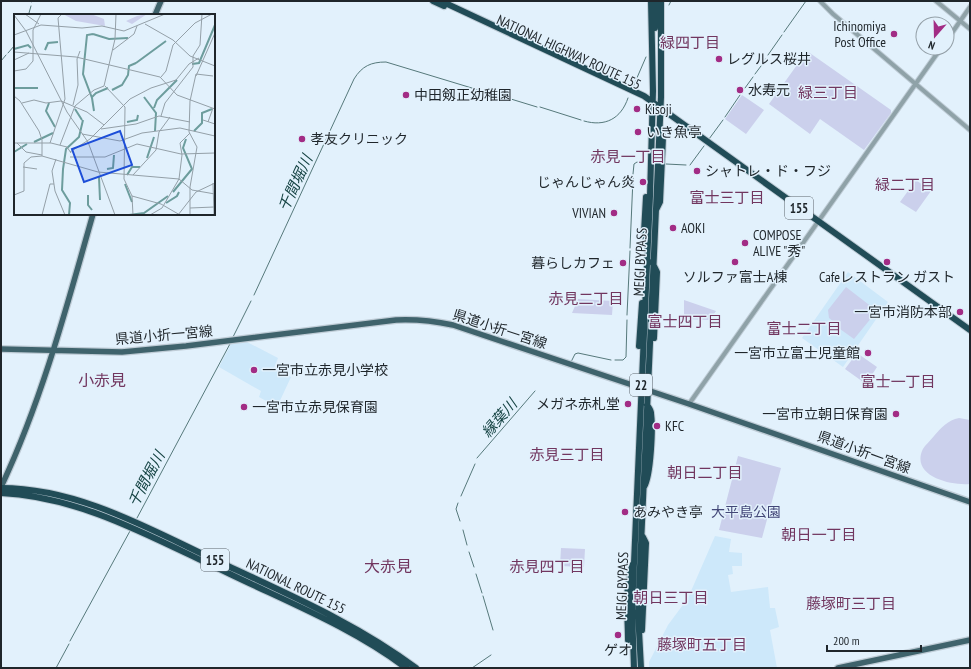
<svg xmlns="http://www.w3.org/2000/svg" width="971" height="669" font-family="'PT Sans Narrow','Noto Sans JP',sans-serif">
<rect width="100%" height="100%" fill="#e2f1fc"/>
<path fill="#cde8fa" d="M 848,272 L 888,302 L 843,367 L 802,338 Z
M 247,342 L 278,358 L 274,368 L 291,377 L 277,407 L 259,397 L 261,391 L 219,367 L 231,344 Z
M 715,536 L 731,539 L 729,552 L 742,553 L 742,566 L 732,566 L 733,574 L 728,575 L 731,592 L 768,587 L 770,608 L 775,608 L 779,627 L 770,630 L 777,668 L 649,668 L 649,662 L 668,625 L 688,598 Z"/>
<path fill="#cbd0ec" d="M 807,51 L 891,110 L 891,113 L 864,150 L 820,119 L 810,134 L 769,104 Z
M 742,95 L 764,110 L 746,134 L 725,119 Z
M 916,180 L 931,191 L 916,212 L 900,202 Z
M 846,287 L 877,311 L 854,339 L 833,324 L 834,322 L 829,318 L 828,310 Z
M 578,299 L 613,301 L 612,315 L 572,313 Z
M 684,300 L 716,311 L 710,320 L 684,319 Z
M 857,353 L 877,367 L 866,384 L 845,369 Z
M 959,418 L 970,420 L 970,484 C 952,486 912,477 922,451 C 924,446 931,440 934,436 C 941,428 948,420 959,418 Z
M 738,456 L 781,468 L 762,538 L 719,530 Z
M 561,548 L 585,549 L 584,567 L 560,566 Z"/>
<g fill="none" stroke-linecap="round" stroke-linejoin="round">
<path stroke="#56797b" stroke-width="1" d="M 32,2 L 33,1
M 669,5 L 671,1
M 29,13 L 31,6
M 784,32 L 806,1
M 8,53 L 15,45
M 768,55 L 782,35
M 1,61 L 6,55
M 764,61 L 765,59
M 755,74 L 761,66
M 633,87 L 646,57
M 745,88 L 753,77
M 488,92 L 537,107
M 741,93 L 743,91
M 540,107 L 581,120
M 725,117 L 740,95
M 584,121 C 605,127 621,119 628,98
M 709,139 L 723,120
M 666,164 L 686,165
M 690,165 L 704,146
M 633,174 L 634,164 L 637,162 L 644,162
M 630,248 L 633,178
M 254,295 L 354,79 C 362,66 371,62 386,62 L 485,92
M 627,315 L 630,251
M 233,337 L 251,301
M 615,360 L 623,360 L 626,357 L 627,320
M 571,362 L 575,354 L 578,353 L 611,360
M 477,458 L 535,391
M 461,496 L 475,464
M 458,503 L 456,509 L 460,521
M 137,518 L 231,342
M 463,530 L 467,545
M 469,552 L 474,567
M 476,574 L 482,593
M 483,596 L 493,630
M 70,641 L 130,531
M 56,668 L 69,644
M 472,668 L 491,655"/>
<g stroke="#bfccd6" stroke-width="6">
<path id="minor" d="M 820,1 L 833,14 L 970,130
M 936,1 L 970,29
M 947,40 L 970,7
M 689,404 L 941,48"/>
</g>
<g stroke="#bfccd6" stroke-width="8">
<path id="major" d="M 155,15 L 161,1
M 1,349 L 122,352 L 186,346 L 396,320 C 416,319 434,321 453,325 L 689,404 L 970,502
M 1,487 C 42,400 67,306 93,214
M 838,668 L 970,640"/>
</g>
<g stroke="#bfccd6" stroke-width="8">
<path id="highway" d="M 433,1 L 444,6
M 441,1 L 644,96 L 970,330
M 655,1 L 655,28
M 646,197 L 644,232 L 646,240
M 656,210 L 660,202 L 663,137 L 660,128
M 652,262 L 657,272 L 654,338
M 639,346 L 642,303
M 644,487 C 651,476 653,427 651,413 C 651,410 649,408 647,405
M 1,488 C 82,488 156,533 228,566 C 292,596 359,625 416,668
M 1,493 C 84,497 156,540 230,574 C 290,603 353,628 406,668
M 642,630 L 646,543 L 643,537
M 628,640 C 628,618 624,585 633,564
M 634,668 L 632,609 L 650,196 L 653,91 L 651,1
M 641,668 L 638,612 L 661,97 L 661,1"/>
</g>
<use href="#minor" stroke="#8fa2a8" stroke-width="4"/>
<use href="#major" stroke="#3f636c" stroke-width="5.5"/>
<use href="#highway" stroke="#214c57" stroke-width="6"/>
</g>
<g fill="#a22c85" stroke="#e2f1fc" stroke-width="1.5">
<circle cx="894" cy="34" r="4"/>
<circle cx="719" cy="59" r="4"/>
<circle cx="740" cy="90" r="4"/>
<circle cx="406" cy="95" r="4"/>
<circle cx="637" cy="109" r="4"/>
<circle cx="638" cy="132" r="4"/>
<circle cx="302" cy="139" r="4"/>
<circle cx="697" cy="171" r="4"/>
<circle cx="643" cy="182" r="4"/>
<circle cx="614" cy="213" r="4"/>
<circle cx="673" cy="228" r="4"/>
<circle cx="745" cy="243" r="4"/>
<circle cx="735" cy="262" r="4"/>
<circle cx="887" cy="262" r="4"/>
<circle cx="623" cy="263" r="4"/>
<circle cx="960" cy="312" r="4"/>
<circle cx="868" cy="353" r="4"/>
<circle cx="254" cy="370" r="4"/>
<circle cx="628" cy="404" r="4"/>
<circle cx="244" cy="407" r="4"/>
<circle cx="896" cy="414" r="4"/>
<circle cx="657" cy="426" r="4"/>
<circle cx="625" cy="512" r="4"/>
<circle cx="618" cy="635" r="4"/>
</g>
<g text-anchor="middle" dominant-baseline="central" stroke-width="3" stroke-linejoin="round" paint-order="stroke">
<g fill="#e2f1fc" stroke="#5a636a" stroke-width="1">
<rect x="785" y="197" width="28" height="22" rx="3"/>
<rect x="630" y="374" width="22" height="22" rx="3"/>
<rect x="201" y="549" width="28" height="22" rx="3"/>
</g>
<g font-size="13" font-weight="bold" fill="#1f262b">
<text x="799" y="208">155</text>
<text x="641" y="385">22</text>
<text x="215" y="560">155</text>
</g>
<g font-size="14" fill="#1f262b" stroke="#e2f1fc" text-anchor="start">
<text x="886" y="26" text-anchor="end">Ichinomiya<tspan x="886" dy="16">Post Office</tspan></text>
<text x="727" y="59">レグルス桜井</text>
<text x="748" y="90">水寿元</text>
<text x="414" y="95">中田剱正幼稚園</text>
<text x="645" y="109">Kisoji</text>
<text x="646" y="132">いき魚亭</text>
<text x="310" y="139">孝友クリニック</text>
<text x="705" y="171">シャトレ・ド・フジ</text>
<text x="635" y="182" text-anchor="end">じゃんじゃん炎</text>
<text x="606" y="213" text-anchor="end">VIVIAN</text>
<text x="681" y="228">AOKI</text>
<text x="753" y="235">COMPOSE<tspan x="753" dy="16">ALIVE "秀"</tspan></text>
<text x="615" y="263" text-anchor="end">暮らしカフェ</text>
<text x="735" y="277" text-anchor="middle">ソルファ富士A棟</text>
<text x="887" y="277" text-anchor="middle">Cafeレストラン ガスト</text>
<text x="952" y="312" text-anchor="end">一宮市消防本部</text>
<text x="860" y="353" text-anchor="end">一宮市立富士児童館</text>
<text x="262" y="370">一宮市立赤見小学校</text>
<text x="620" y="404" text-anchor="end">メガネ赤札堂</text>
<text x="252" y="407">一宮市立赤見保育園</text>
<text x="888" y="414" text-anchor="end">一宮市立朝日保育園</text>
<text x="665" y="426">KFC</text>
<text x="633" y="512">あみやき亭</text>
<text x="618" y="650" text-anchor="middle">ゲオ</text>
</g>
<g font-size="14" fill="#1f262b" stroke="#e2f1fc">
<text transform="translate(569 52) rotate(25)">NATIONAL HIGHWAY ROUTE 155</text>
<text transform="translate(640 262) rotate(-87)">MEIGI BYPASS</text>
<text transform="translate(500 329) rotate(18)">県道小折一宮線</text>
<text transform="translate(164 335) rotate(-5)">県道小折一宮線</text>
<text transform="translate(864 452) rotate(20)">県道小折一宮線</text>
<text transform="translate(296 586) rotate(26)">NATIONAL ROUTE 155</text>
<text transform="translate(622 586) rotate(-88)">MEIGI BYPASS</text>
</g>
<g font-size="14" fill="#434778" stroke="#e2f1fc">
<text x="746" y="512">大平島公園</text>
</g>
<g font-size="15" fill="#71365f" stroke="#e2f1fc">
<text x="690" y="42">緑四丁目</text>
<text x="828" y="92">緑三丁目</text>
<text x="628" y="156">赤見一丁目</text>
<text x="905" y="184">緑二丁目</text>
<text x="727" y="197">富士三丁目</text>
<text x="586" y="298">赤見二丁目</text>
<text x="685" y="321">富士四丁目</text>
<text x="804" y="328">富士二丁目</text>
<text x="898" y="381">富士一丁目</text>
<text x="567" y="454">赤見三丁目</text>
<text x="705" y="472">朝日二丁目</text>
<text x="819" y="534">朝日一丁目</text>
<text x="547" y="566">赤見四丁目</text>
<text x="671" y="597">朝日三丁目</text>
<text x="851" y="603">藤塚町三丁目</text>
<text x="702" y="644">藤塚町五丁目</text>
</g>
<g font-size="15" font-style="italic" fill="#164444" stroke="#e2f1fc">
<text transform="translate(295 183) rotate(-65)">千間堀川</text>
<text transform="translate(499 418) rotate(-49)">縁葉川</text>
<text transform="translate(146 479) rotate(-62)">千間堀川</text>
</g>
<g font-size="16" fill="#71365f" stroke="#e2f1fc">
<text x="102" y="380">小赤見</text>
<text x="388" y="566">大赤見</text>
</g>
</g>
<g transform="translate(14 14)">
<rect width="201" height="201" fill="#e2f1fc"/>
<path d="M 49,0 L 77,0 L 90,5 L 91,12 L 62,7 ZM 133,0 L 118,10 L 112,7 L 123,2 Z" fill="#cbd0ec"/>
<path fill="none" stroke="#6d9d9d" stroke-width="2" d="M 79,20 L 95,25 L 114,24M 0,35 L 14,31 L 17,34M 31,36 L 34,29 L 44,28M 122,49 L 152,27M 178,50 L 185,49 L 201,11M 0,74 L 24,74M 98,76 L 108,71 L 114,61 L 115,52 L 122,49M 78,83 L 82,79 L 94,74M 130,83 L 142,99 L 141,117M 78,84 L 80,97M 78,84 L 69,60 L 73,21 L 79,20M 35,89 L 32,97 L 41,113M 140,94 L 143,86 L 163,66M 61,95 L 68,106M 113,108 L 123,106 L 124,101M 180,117 L 188,109 L 188,99 L 198,95M 20,128 L 39,119M 0,138 L 13,130M 133,144 L 140,123M 93,155 L 99,154 L 100,141M 113,161 L 118,153 L 126,153M 85,163 L 86,186M 111,170 L 118,188M 159,178 L 178,155 L 169,134 L 172,125M 74,181 L 74,191 L 78,196M 152,189 L 163,182 L 165,178M 55,201 L 56,189 L 48,176 L 49,155 L 52,135 L 65,123 L 69,106M 115,201 L 130,199 L 154,182"/>
<path fill="none" stroke="#94a0a8" stroke-width="1" d="M 11,0 L 25,10M 0,1 L 12,17 L 53,98 L 74,128 L 101,201M 131,10 L 159,26 L 176,42 L 201,52M 0,21 L 27,11 L 68,14 L 88,12 L 110,17 L 151,0M 99,36 L 120,20 L 123,12M 0,38 L 62,43 L 146,63 L 163,81 L 201,95M 0,46 L 15,39M 0,57 L 12,55 L 19,47 L 19,16 L 27,0M 182,60 L 199,62M 182,62 L 201,19M 147,63 L 152,57 L 159,31 L 181,9 L 198,0M 91,72 L 111,93 L 110,165 L 118,182 L 119,201M 0,82 L 6,87 L 25,117 L 28,126 L 28,142M 8,89 L 20,86 L 32,89 L 47,87 L 73,98 L 90,111M 59,91 L 64,71 L 63,45 L 66,37M 147,102 L 151,89 L 179,53 L 179,42 L 186,31 L 188,0M 189,106 L 201,110M 194,108 L 199,94M 87,115 L 122,110 L 145,102 L 176,108M 68,120 L 106,127 L 128,119 L 166,114 L 201,122M 0,129 L 37,129 L 53,133 L 57,139M 3,129 L 12,138 L 28,141M 36,129 L 51,85 L 44,4 L 48,0M 46,131 L 61,92 L 80,76 L 90,72 L 101,25 L 102,0M 56,138 L 76,125 L 116,85 L 137,74 L 162,66 L 175,50 L 185,44M 56,143 L 91,143 L 123,130 L 167,140 L 201,139M 42,145 L 38,157 L 41,177 L 51,201M 9,153 L 23,155M 119,161 L 142,136 L 145,118 L 156,103M 199,169 L 200,201M 0,181 L 10,177 L 10,149 L 17,143 L 28,142 L 84,158 L 165,165 L 178,176 L 201,180M 118,182 L 147,190 L 166,201M 176,194 L 200,193M 28,201 L 36,170 L 40,170M 136,201 L 148,194 L 165,165 L 168,141 L 166,129 L 176,119M 164,201 L 182,178 L 201,169M 176,201 L 176,173 L 183,133 L 175,118 L 176,87 L 182,60"/>
<path fill="#1d4ed8" fill-opacity="0.15" stroke="#1d4ed8" stroke-width="2" d="M 106,117 L 118,151 L 70,168 L 58,135 Z"/>
<rect width="201" height="201" fill="none" stroke="#1f262b" stroke-width="2"/>
</g>
<rect width="971" height="669" fill="none" stroke="#1f262b" stroke-width="4"/>
<g transform="translate(935 36) rotate(200)"><circle r="19" fill="#e2f1fc" stroke="#94a0a8"/>
<path d="M0-3L7 15L0 10L-7 15Z" fill="#a22c85"/>
<text y="-6" font-size="11" font-weight="bold" text-anchor="middle" fill="#1f262b">N</text>
</g>
<path d="M827 645v6h94v-6" fill="none" stroke="#1f262b" stroke-width="2"/>
<text x="833" y="645" font-size="12" fill="#1f262b" stroke="#e2f1fc" stroke-width="3" paint-order="stroke">200 m</text>
</svg>
